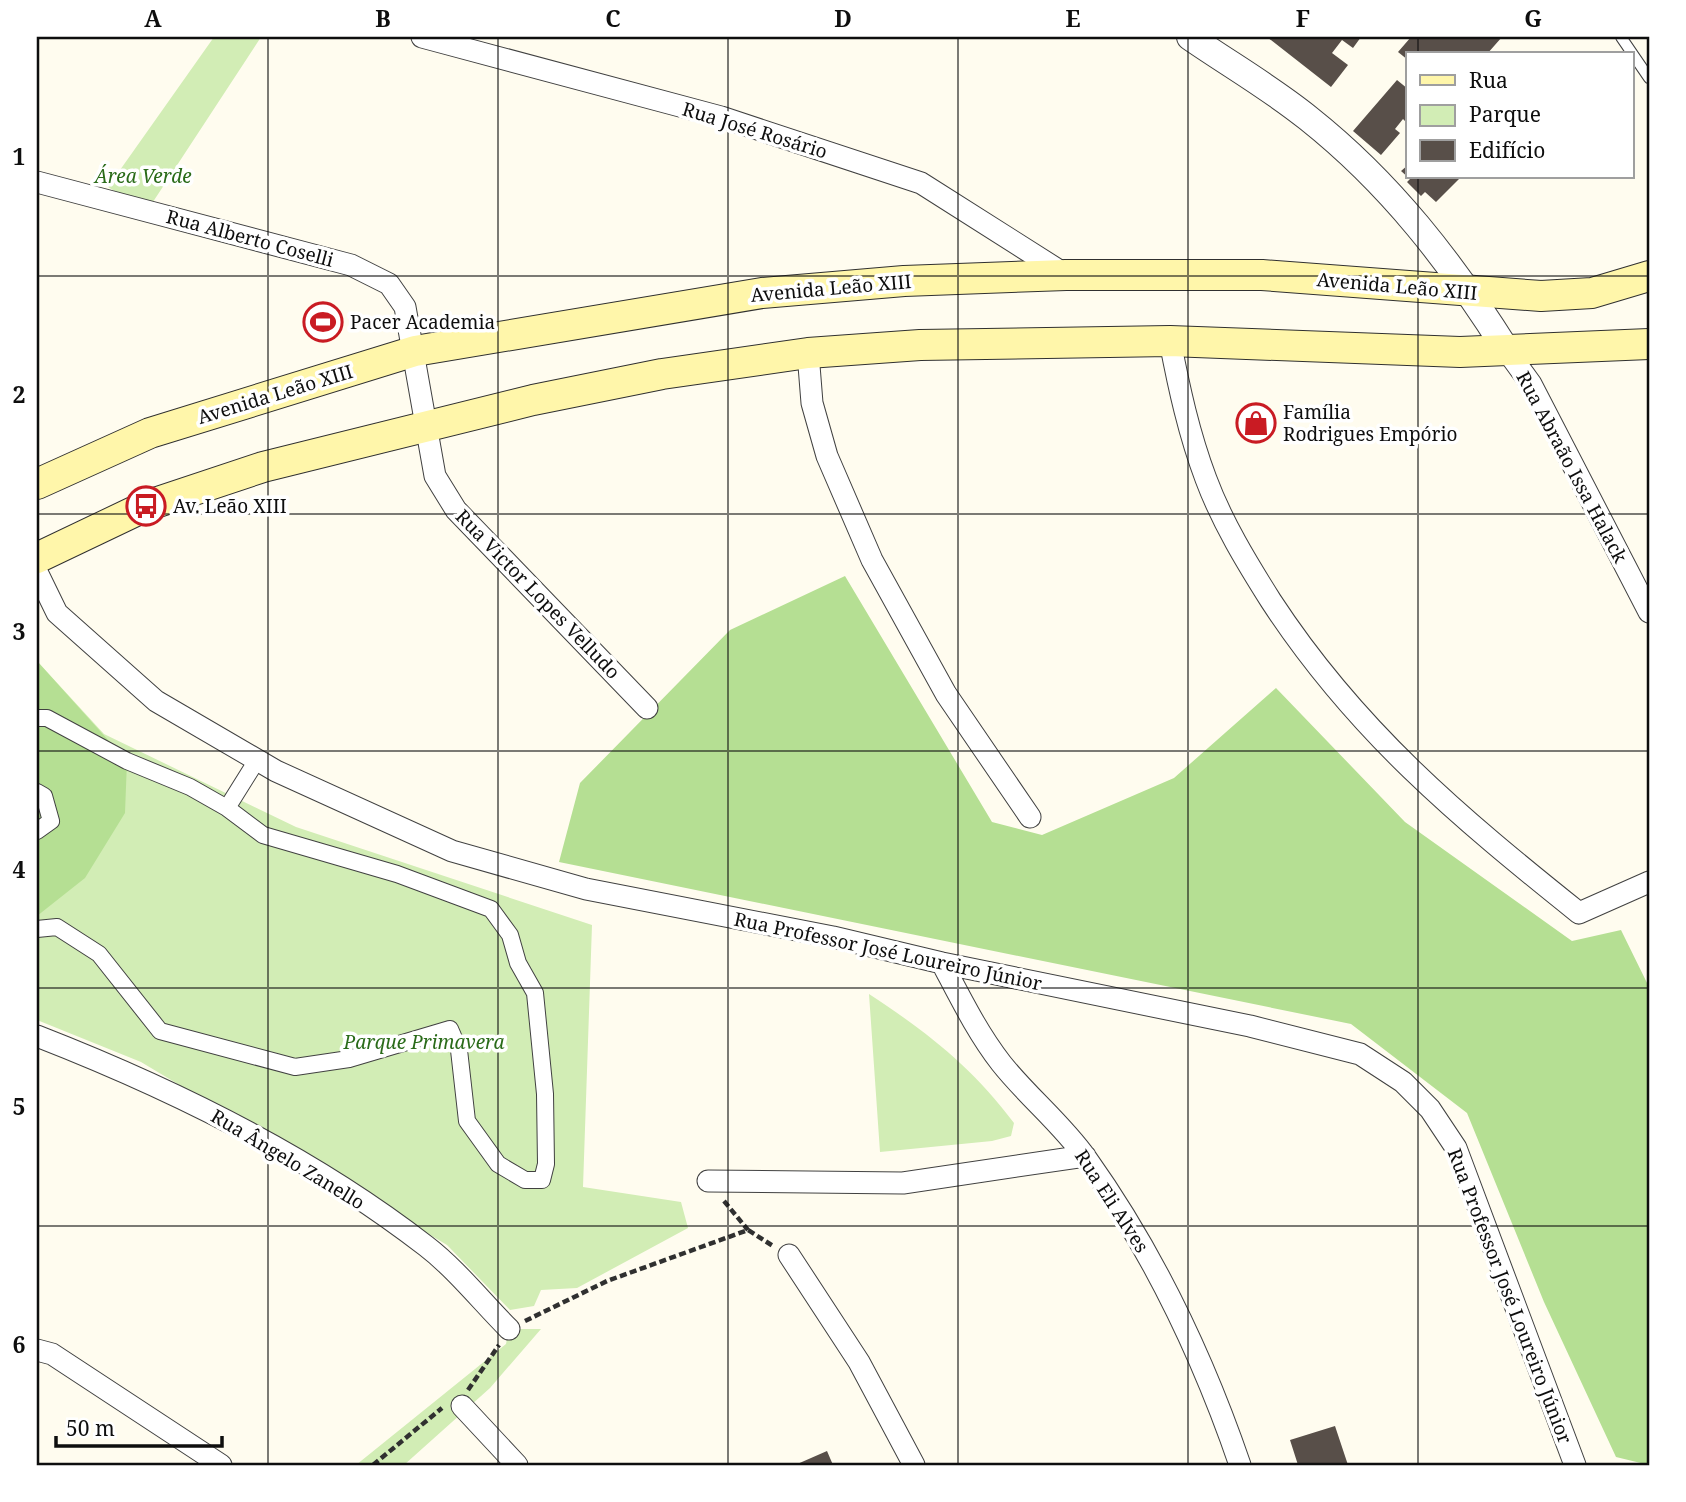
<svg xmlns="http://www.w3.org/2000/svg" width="1686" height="1502" font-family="'Noto Serif',serif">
<rect width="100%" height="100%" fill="#fffcef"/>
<path fill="#d2edb5" d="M 214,37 L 261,37 L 147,211 L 108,187 Z
M 37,661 L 104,734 L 296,827 L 592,925 L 583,1187 L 681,1202 L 688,1228 L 577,1288 L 541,1290 L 534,1306 L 510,1310 L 447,1245 L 141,1062 L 37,1020 Z
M 869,994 C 927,1032 972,1067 1014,1123 L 1011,1136 L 992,1141 L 880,1152 Z
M 509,1329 L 541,1329 L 490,1388 L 404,1465 L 356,1465 L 506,1344 Z"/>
<path fill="#b5df93" d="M 845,576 L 992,822 L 1042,835 L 1174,778 L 1276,688 L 1405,822 L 1572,941 L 1621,930 L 1649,987 L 1649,1465 L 1616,1457 L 1544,1302 L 1467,1113 L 1351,1024 L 559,862 L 580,783 L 730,630 Z
M 37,661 L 127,761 L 125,813 L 85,878 L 37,916 Z"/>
<path fill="#584f49" d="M 1267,37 L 1361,37 L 1353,48 L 1342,40 L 1332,53 L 1348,65 L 1331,87 Z
M 1411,37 L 1502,37 L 1487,54 L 1408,54 L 1408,60 L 1398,52 Z
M 1397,80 L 1408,89 L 1408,124 L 1403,119 L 1395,129 L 1400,133 L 1381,155 L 1353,131 Z
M 1408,165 L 1408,177 L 1461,177 L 1436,202 L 1425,192 L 1421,196 L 1407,182 L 1410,179 L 1401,171 Z
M 1335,1426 L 1348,1465 L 1298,1465 L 1290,1440 Z
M 827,1451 L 833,1465 L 795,1465 Z"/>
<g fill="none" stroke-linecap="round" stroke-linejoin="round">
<g stroke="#414141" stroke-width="12">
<path id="service" d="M 1621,37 L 1649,78"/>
</g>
<g stroke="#414141" stroke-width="18">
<path id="pedestrian" d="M 37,718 L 47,718 L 127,761 L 190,787 L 227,808 L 257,760
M 37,792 L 44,796 L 51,821 L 37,831
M 37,929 L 57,927 L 99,954 L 160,1031 L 295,1067 L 349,1059 L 450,1029 L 459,1050 L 467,1121 L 498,1164 L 525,1180 L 542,1180 L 546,1164 L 545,1094 L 535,993 L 518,963 L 510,935 L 491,909 L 397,874 L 263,835 L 227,808"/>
</g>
<g stroke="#414141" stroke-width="23">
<path id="minor" d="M 422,37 L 721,117 L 921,183 L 1066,275
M 37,182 L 351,265 L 389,284 L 405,307 L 435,476 L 456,510 L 647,708
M 1170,341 C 1179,388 1189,434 1206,479 C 1222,522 1247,563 1271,601 C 1356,731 1459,817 1579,913 L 1649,882
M 1507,351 L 1531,384 L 1649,612
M 808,353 L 812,403 L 827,456 L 872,560 L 946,694 L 1030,817
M 37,572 L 57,613 L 156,701 L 276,771 L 452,851 L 586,889 L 833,937 L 942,963 L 1250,1026 L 1360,1054 L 1403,1082 L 1430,1109 L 1456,1148 L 1575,1465
M 942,963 C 960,997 977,1032 1001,1063 C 1027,1096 1062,1124 1086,1158 C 1153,1252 1203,1357 1240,1465
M 37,1036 C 173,1089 310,1156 426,1246 C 456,1269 482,1302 509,1329
M 708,1181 L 903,1183 L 1085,1156
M 789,1255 L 859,1362 L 914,1465
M 37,1350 L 52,1354 L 221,1465
M 462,1406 L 517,1465"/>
</g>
<g stroke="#414141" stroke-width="28">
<path id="tertiary" d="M 1190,37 C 1229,64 1271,88 1308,118 C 1390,183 1452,263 1507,351"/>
</g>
<g stroke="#303030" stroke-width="32">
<path id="secondary" d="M 37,484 L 150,433 L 415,351 L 762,293 L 904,281 L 1066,275 L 1262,275 L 1541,296 L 1592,293 L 1649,276
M 37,558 L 146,506 L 263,467 L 533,400 L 662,374 L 808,353 L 920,345 L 1170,341 L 1460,352 L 1649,344"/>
</g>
<path stroke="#303030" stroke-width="4.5" stroke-dasharray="7 3.5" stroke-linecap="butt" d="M 724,1201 L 748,1230
M 525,1321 L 607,1281 L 748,1230 L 773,1246
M 468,1390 L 499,1345
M 373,1465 L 442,1408"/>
<use href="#service" stroke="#fff" stroke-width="10"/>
<use href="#pedestrian" stroke="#fff" stroke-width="16"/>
<use href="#minor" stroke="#fff" stroke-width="21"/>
<use href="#tertiary" stroke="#fff" stroke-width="26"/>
<use href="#secondary" stroke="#fff6aa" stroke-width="30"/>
</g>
<path fill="none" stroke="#0e0e0e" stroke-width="2" stroke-opacity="0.55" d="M 268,37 L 268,1465M 498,37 L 498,1465M 728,37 L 728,1465M 958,37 L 958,1465M 1188,37 L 1188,1465M 1418,37 L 1418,54M 1418,177 L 1418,1465M 37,276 L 1649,276M 37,514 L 1649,514M 37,751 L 1649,751M 37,988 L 1649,988M 37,1226 L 1649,1226"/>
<defs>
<g id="stadium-ring" transform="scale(2.0125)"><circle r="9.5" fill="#fff" stroke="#c91b23" stroke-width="1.5"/><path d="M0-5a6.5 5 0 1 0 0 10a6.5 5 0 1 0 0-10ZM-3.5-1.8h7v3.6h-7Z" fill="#c91b23"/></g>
<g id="shop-ring" transform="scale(2.0125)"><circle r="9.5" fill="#fff" stroke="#c91b23" stroke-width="1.5"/><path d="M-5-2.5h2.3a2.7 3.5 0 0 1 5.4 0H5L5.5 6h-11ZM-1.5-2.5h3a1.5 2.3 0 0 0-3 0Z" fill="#c91b23"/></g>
<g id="bus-ring" transform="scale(2.0125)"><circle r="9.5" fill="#fff" stroke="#c91b23" stroke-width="1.5"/><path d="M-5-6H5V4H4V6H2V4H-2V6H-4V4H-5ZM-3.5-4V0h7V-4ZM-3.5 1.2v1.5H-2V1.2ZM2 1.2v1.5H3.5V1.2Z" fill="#c91b23"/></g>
</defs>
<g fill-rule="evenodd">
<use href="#stadium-ring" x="323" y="322"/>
<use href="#shop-ring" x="1256" y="423"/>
<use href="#bus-ring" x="146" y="506"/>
</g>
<g text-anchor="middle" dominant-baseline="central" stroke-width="7" stroke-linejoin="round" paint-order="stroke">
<g font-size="19" fill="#0e0e0e" stroke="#fff">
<text transform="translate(755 130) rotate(17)">Rua José Rosário</text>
<text transform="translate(250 238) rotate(15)">Rua Alberto Coselli</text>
<text transform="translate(1397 286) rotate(5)">Avenida Leão XIII</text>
<text transform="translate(831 288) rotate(-5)">Avenida Leão XIII</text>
<text transform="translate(275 394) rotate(-17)">Avenida Leão XIII</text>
<text transform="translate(1572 467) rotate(62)">Rua Abraão Issa Halack</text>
<text transform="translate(538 594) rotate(46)">Rua Victor Lopes Velludo</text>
<text transform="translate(888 951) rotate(12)">Rua Professor José Loureiro Júnior</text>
<text transform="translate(288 1159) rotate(31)">Rua Ângelo Zanello</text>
<text transform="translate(1112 1201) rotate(57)">Rua Eli Alves</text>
<text transform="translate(1510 1296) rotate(69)">Rua Professor José Loureiro Júnior</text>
</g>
<g font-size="19" font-style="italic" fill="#2a6b19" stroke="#fff">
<text x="143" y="176">Área Verde</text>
<text x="424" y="1042">Parque Primavera</text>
</g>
<g font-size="19" fill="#0e0e0e" stroke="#fff" text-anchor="start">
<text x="350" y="322">Pacer Academia</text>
<text x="1283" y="412">Família<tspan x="1283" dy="22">Rodrigues Empório</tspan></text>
<text x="173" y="506">Av. Leão XIII</text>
</g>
</g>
<rect width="1686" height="1502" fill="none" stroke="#ffffff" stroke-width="77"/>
<rect x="1406" y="52" width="228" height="126" fill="#ffffff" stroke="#9f9f9f" stroke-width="2"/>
<rect x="1420" y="75" width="35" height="10" fill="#fff6aa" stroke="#9f9f9f" stroke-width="2"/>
<text x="1469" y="88" font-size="21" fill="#0e0e0e">Rua</text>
<rect x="1420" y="105" width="35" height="21" fill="#d2edb5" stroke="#9f9f9f" stroke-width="2"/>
<text x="1469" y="122" font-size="21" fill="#0e0e0e">Parque</text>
<rect x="1420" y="140" width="35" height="21" fill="#584f49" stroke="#9f9f9f" stroke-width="2"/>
<text x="1469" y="158" font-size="21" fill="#0e0e0e">Edifício</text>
<path d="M56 1436v10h166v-10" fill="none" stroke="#0e0e0e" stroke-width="3.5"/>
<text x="66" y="1436" font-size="21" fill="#0e0e0e" stroke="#ffffff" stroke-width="5" paint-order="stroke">50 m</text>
<rect x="38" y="38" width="1610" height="1426" fill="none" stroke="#0e0e0e" stroke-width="2.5"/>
<g font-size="23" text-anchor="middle" font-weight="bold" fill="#0e0e0e">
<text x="153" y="27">A</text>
<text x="383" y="27">B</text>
<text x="613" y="27">C</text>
<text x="843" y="27">D</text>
<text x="1073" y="27">E</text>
<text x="1303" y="27">F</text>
<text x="1533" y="27">G</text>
<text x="19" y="165">1</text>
<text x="19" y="403">2</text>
<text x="19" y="640">3</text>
<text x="19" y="878">4</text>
<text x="19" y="1115">5</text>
<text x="19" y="1353">6</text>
</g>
</svg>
